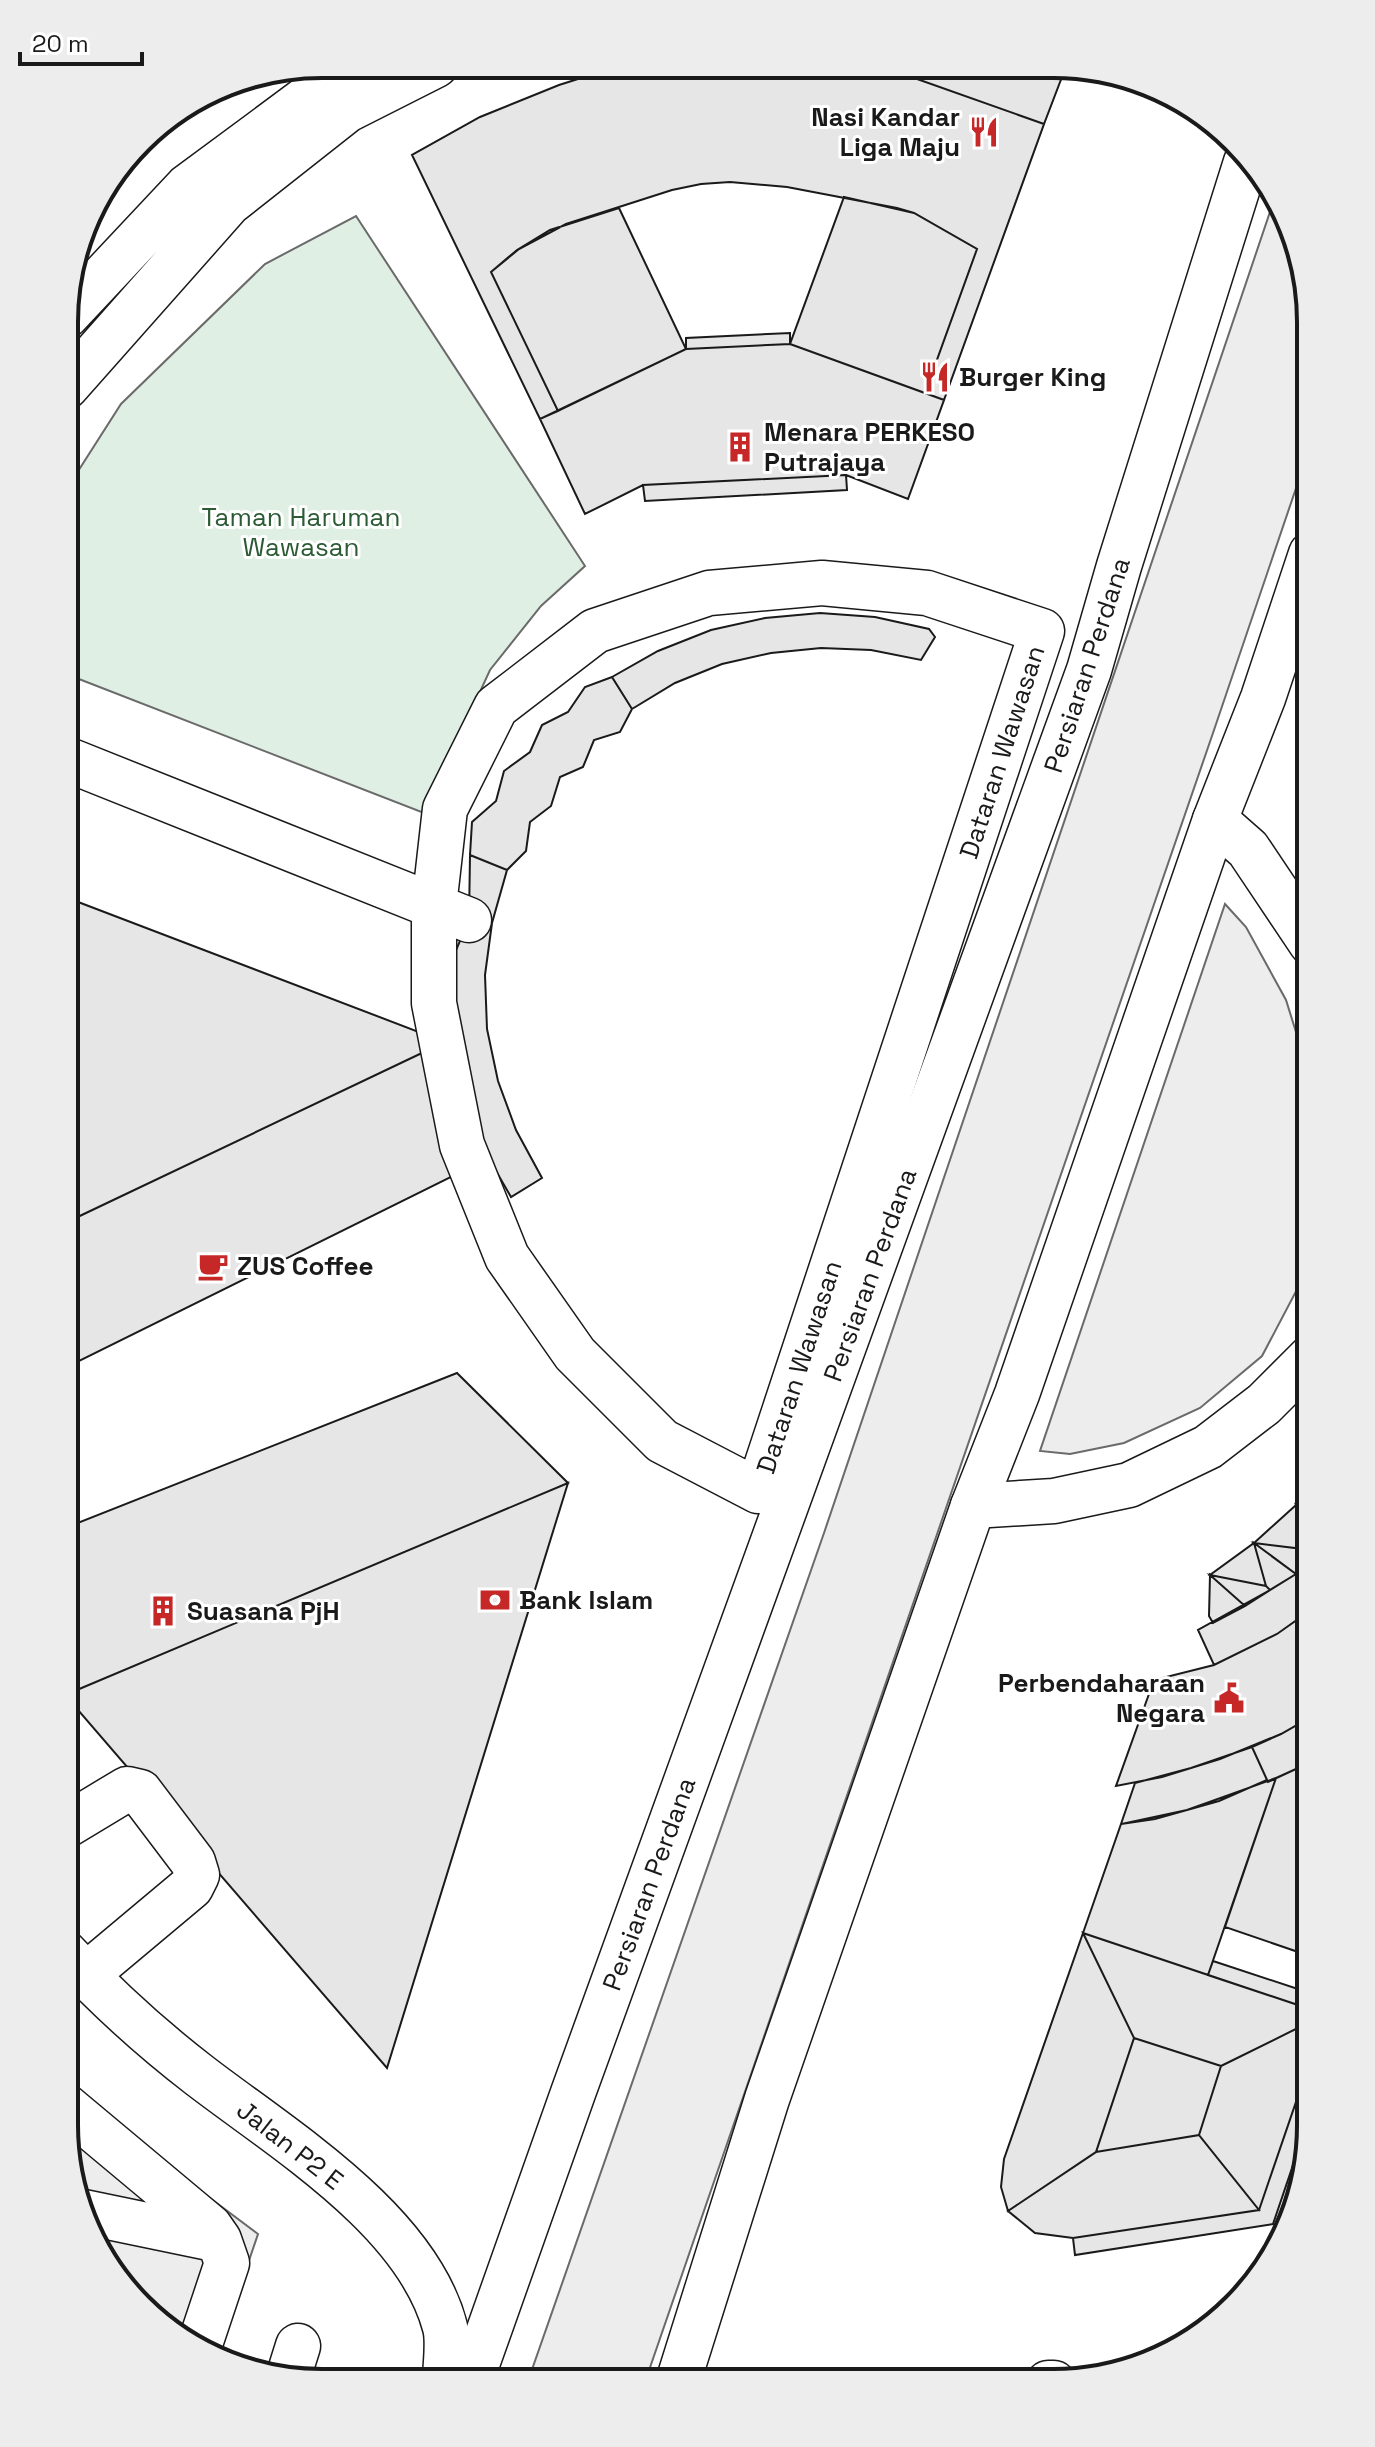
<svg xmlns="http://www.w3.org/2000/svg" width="1375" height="2447" font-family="'Space Grotesk',sans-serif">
<rect width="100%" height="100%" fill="#fff"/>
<path fill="#e0efe3" stroke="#6a6a6a" stroke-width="2" d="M 356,216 L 585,566 L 541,606 L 490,670 L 424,813 L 66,674 L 66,490 L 121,404 L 265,264 Z"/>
<path fill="#ededed" stroke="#6a6a6a" stroke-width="2" d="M 1273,203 L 1297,239 L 1311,322 L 1311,444 L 1213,733 L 645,2382 L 528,2381 L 824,1533 Z
M 1225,904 L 1246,927 L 1286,1000 L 1311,1080 L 1311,1233 L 1302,1280 L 1262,1356 L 1200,1408 L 1124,1443 L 1070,1454 L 1040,1451 Z
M 64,2020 L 78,2028 L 74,2096 L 258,2234 L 218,2352 L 165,2329 L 117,2282 L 78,2208 L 64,2125 Z"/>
<path fill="#e6e6e6" stroke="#1a1a1a" stroke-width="2" d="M 619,66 L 886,68 L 1044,124 L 944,400 L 925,393 L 977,249 L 914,213 L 897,208 L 787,187 L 730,182 L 701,184 L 672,190 L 566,224 L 519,249 L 491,272 L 558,411 L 540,419 L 412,155 L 480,117 L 559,85 Z
M 886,68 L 1065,69 L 1044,124 Z
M 844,197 L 914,213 L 977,249 L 925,393 L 790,344 Z
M 619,208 L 686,349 L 558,411 L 491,272 L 517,250 L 550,230 Z
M 790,333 L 790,344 L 686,349 L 686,338 Z
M 790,344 L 944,400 L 908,499 L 846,475 L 745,480 L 643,485 L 585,514 L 540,419 L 686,349 Z
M 846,475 L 847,490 L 645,501 L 643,485 Z
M 820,613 L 875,617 L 929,629 L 935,637 L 921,660 L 871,650 L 821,648 L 771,653 L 722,664 L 675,683 L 632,709 L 612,677 L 658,651 L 711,630 L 765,618 Z
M 612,677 L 632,709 L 620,732 L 594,740 L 583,767 L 560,777 L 551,806 L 530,822 L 526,851 L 507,870 L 470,855 L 472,822 L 496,801 L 504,771 L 530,752 L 542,725 L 568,712 L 585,687 Z
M 470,855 L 507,870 L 492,923 L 485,975 L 487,1029 L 498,1081 L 516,1130 L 542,1178 L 511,1197 L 481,1145 L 447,971 L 469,920 Z
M 65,897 L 445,1042 L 65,1223 Z
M 445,1042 L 453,1176 L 65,1368 L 65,1223 Z
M 457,1373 L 568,1483 L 65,1695 L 65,1528 Z
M 568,1483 L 387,2068 L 65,1695 Z
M 1311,1490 L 1311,1505 L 1296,1505 Z
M 1296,1505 L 1311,1550 L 1254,1543 Z
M 1296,1505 L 1311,1515 L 1311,1547 Z
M 1254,1543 L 1266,1586 L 1210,1575 Z
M 1254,1543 L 1289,1569 L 1296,1574 L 1270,1590 L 1266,1586 Z
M 1254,1543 L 1311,1550 L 1311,1560 L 1296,1574 Z
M 1311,1560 L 1311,1610 L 1277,1634 L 1214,1665 L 1198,1630 L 1270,1590 L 1296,1574 Z
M 1210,1575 L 1245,1606 L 1213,1623 L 1209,1616 Z
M 1210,1575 L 1266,1586 L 1270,1590 L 1245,1606 Z
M 1311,1610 L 1311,1717 L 1281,1734 L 1220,1759 L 1162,1777 L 1116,1786 L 1154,1680 L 1214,1665 L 1277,1634 Z
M 1311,1717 L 1311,1762 L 1268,1782 L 1252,1747 L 1281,1734 Z
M 1252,1747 L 1267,1780 L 1219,1801 L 1155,1819 L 1121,1824 L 1135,1783 L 1191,1768 Z
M 1311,1762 L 1310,1956 L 1225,1927 L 1276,1778 Z
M 1276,1778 L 1208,1975 L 1083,1933 L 1121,1824 L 1187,1810 Z
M 1083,1933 L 1310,2009 L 1310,2022 L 1221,2066 L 1134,2038 Z
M 1083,1933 L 1134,2038 L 1096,2152 L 1008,2211 L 1001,2187 L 1004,2159 Z
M 1213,1961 L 1310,1993 L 1310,2009 L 1208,1975 Z
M 1310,2022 L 1310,2061 L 1259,2210 L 1199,2135 L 1221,2066 Z
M 1134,2038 L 1221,2066 L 1199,2135 L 1096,2152 Z
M 1310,2061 L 1310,2115 L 1273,2224 L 1075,2255 L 1073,2238 L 1259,2210 Z
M 1199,2135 L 1259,2210 L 1073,2238 L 1035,2233 L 1008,2211 L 1096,2152 Z"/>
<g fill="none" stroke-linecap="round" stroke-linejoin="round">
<g stroke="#1a1a1a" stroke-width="47">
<path id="minor" d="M 822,583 L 927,593 L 1042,631 L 758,1491 L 662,1441 L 575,1354 L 507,1257 L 462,1145 L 434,1003 L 434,906 L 445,809 L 496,707 L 595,631 L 709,593 Z
M 66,759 L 469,920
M 1215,820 L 1248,849 L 1311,943
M 973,1506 L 1054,1501 L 1129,1485 L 1208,1447 L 1264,1404 L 1311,1357
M 64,1827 L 127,1789 L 140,1792 L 193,1862 L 197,1875 L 191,1887 L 86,1975
M 64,1952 C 105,1996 151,2038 199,2075 C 282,2139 417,2220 445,2327 C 449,2343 445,2365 445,2381
M 64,2105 L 210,2227 L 219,2240 L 227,2263 L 200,2344
M 79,2211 L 219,2240
M 287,2381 L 298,2346
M 1048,2383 L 1054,2383"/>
</g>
<g stroke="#1a1a1a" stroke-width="47">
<path id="major" d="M 66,316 L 187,187 L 353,64
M 66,387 L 229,203 L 347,110 L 436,65
M 471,2381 L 573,2093 L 1089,670 L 1119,566 L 1246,162
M 678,2382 L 767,2099 L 973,1506 L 1017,1394 L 1215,820 L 1263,698 L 1311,554"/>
</g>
<use href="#minor" stroke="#fff" stroke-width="44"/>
<use href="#major" stroke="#fff" stroke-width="44"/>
</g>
<defs>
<g id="restaurant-bare" transform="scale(2.4)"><path d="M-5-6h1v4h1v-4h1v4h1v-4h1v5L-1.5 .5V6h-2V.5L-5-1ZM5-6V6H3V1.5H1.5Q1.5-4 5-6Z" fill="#c62828" stroke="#fff" stroke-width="2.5" paint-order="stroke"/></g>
<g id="building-bare" transform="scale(2.4)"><path d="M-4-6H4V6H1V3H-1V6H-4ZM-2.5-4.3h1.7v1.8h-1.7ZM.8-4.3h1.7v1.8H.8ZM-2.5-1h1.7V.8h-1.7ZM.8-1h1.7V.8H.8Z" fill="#c62828" stroke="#fff" stroke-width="2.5" paint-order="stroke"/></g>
<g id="cafe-bare" transform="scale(2.4)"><path d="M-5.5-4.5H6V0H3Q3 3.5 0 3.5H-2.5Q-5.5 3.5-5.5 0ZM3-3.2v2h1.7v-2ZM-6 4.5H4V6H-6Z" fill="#c62828" stroke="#fff" stroke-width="2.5" paint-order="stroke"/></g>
<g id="bank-bare" transform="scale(2.4)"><path d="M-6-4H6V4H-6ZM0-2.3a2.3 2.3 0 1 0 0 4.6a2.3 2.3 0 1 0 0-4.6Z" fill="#c62828" stroke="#fff" stroke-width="2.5" paint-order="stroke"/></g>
<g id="civic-bare" transform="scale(2.4)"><path d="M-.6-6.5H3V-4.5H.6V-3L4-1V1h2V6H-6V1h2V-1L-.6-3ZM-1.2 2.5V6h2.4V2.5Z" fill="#c62828" stroke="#fff" stroke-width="2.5" paint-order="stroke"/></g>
</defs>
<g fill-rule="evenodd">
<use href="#restaurant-bare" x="984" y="132"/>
<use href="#restaurant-bare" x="935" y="377"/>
<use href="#building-bare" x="740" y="447"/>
<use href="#cafe-bare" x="213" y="1266"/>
<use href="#bank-bare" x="495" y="1600"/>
<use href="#building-bare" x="163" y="1611"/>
<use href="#civic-bare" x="1229" y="1698"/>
</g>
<g text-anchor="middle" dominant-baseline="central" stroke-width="6" stroke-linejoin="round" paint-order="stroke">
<g font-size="26" font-weight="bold" fill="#1a1a1a" stroke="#fff" text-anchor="start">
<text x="960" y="117" text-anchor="end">Nasi Kandar<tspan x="960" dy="30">Liga Maju</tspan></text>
<text x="959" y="377">Burger King</text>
<text x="764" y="432">Menara PERKESO<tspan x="764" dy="30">Putrajaya</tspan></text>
<text x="237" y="1266">ZUS Coffee</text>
<text x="519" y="1600">Bank Islam</text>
<text x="187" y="1611">Suasana PjH</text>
<text x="1205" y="1683" text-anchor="end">Perbendaharaan<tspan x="1205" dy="30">Negara</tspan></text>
</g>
<g font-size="26" fill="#2b5a34" stroke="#fff">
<text x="301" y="517">Taman Haruman<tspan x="301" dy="30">Wawasan</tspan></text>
</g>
<g font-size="26" fill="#1a1a1a" stroke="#fff">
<text transform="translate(1087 665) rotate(-72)">Persiaran Perdana</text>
<text transform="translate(1002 752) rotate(-72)">Dataran Wawasan</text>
<text transform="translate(870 1275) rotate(-70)">Persiaran Perdana</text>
<text transform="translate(799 1367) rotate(-72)">Dataran Wawasan</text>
<text transform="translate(649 1884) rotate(-70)">Persiaran Perdana</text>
<text transform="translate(290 2145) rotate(38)">Jalan P2 E</text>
</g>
</g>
<path d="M0 0H1375V2447H0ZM322 78H1053A244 244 0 0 1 1297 322V2125A244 244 0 0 1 1053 2369H322A244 244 0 0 1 78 2125V322A244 244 0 0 1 322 78Z" fill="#ededed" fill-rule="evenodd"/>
<path fill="none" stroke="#1a1a1a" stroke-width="4" d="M322 78H1053A244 244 0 0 1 1297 322V2125A244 244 0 0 1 1053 2369H322A244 244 0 0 1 78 2125V322A244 244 0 0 1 322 78Z"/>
<path d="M20 52v12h122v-12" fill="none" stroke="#1a1a1a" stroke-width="4"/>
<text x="32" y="52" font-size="24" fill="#1a1a1a" stroke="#ffffff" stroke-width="6" paint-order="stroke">20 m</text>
</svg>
